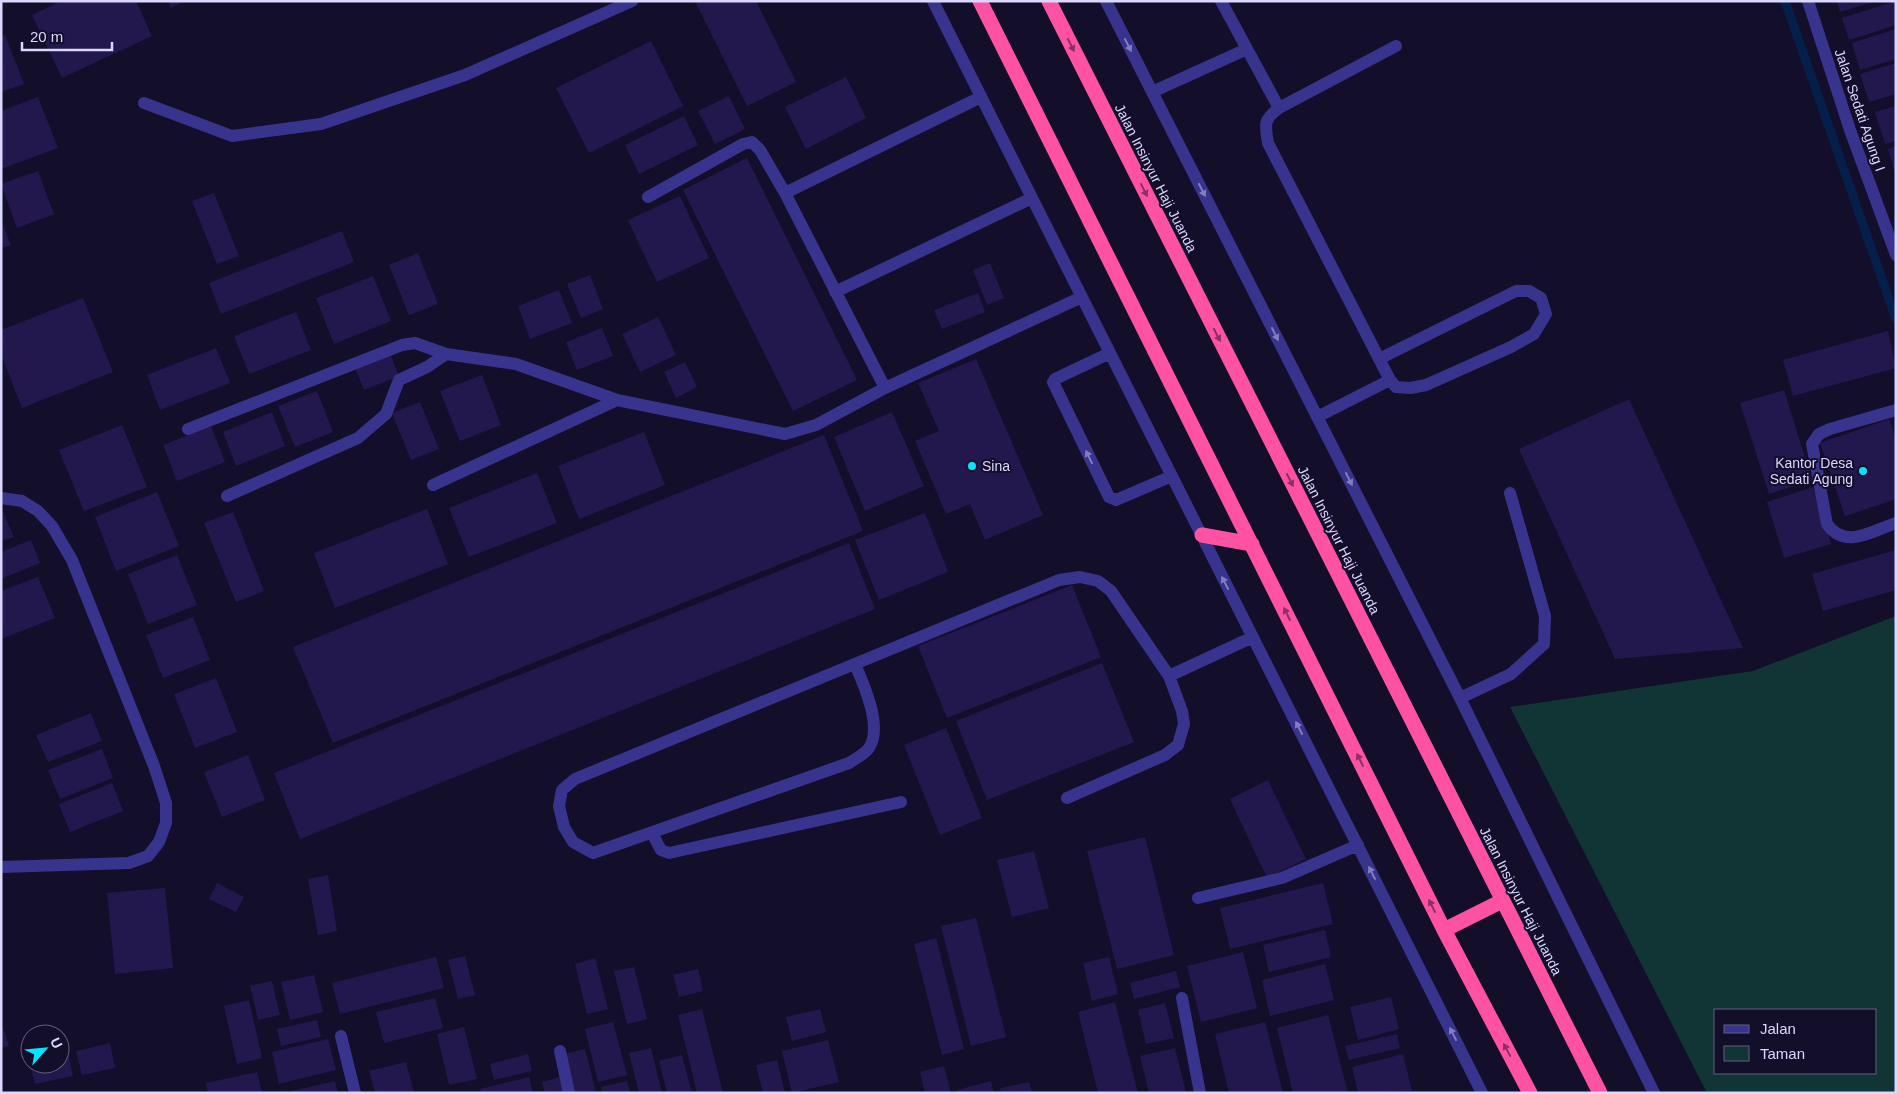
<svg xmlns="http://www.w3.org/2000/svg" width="1897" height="1094" font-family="Arial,sans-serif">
<rect width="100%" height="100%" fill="#130e2a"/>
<path fill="#103534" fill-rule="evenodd" d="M 1896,616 L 1896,1093 L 1707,1093 L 1510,707 L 1753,671 ZM 1716,1010 L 1876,1010 L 1876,1073 L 1716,1073 Z"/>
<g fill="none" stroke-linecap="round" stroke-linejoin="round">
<path stroke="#051f4c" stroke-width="9" d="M 1785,1 L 1896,319"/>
</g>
<path fill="#23184d" d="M 61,1 L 136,1 L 152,36 L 62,78 L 32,15 Z
M 168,1 L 184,1 L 171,8 Z
M 695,1 L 756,1 L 796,82 L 747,106 Z
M 1837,1 L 1873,1 L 1873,2 L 1840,12 Z
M 1896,1 L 1896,25 L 1849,40 L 1842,18 Z
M 1896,29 L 1896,59 L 1860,70 L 1852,43 Z
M 5,35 L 24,84 L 1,92 L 1,36 Z
M 651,41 L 683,106 L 589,153 L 556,88 Z
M 1896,63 L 1896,94 L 1869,102 L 1860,74 Z
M 846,77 L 866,118 L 806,149 L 785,107 Z
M 729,96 L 745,129 L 715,144 L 698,111 Z
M 38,97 L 58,148 L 1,169 L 1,111 Z
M 1896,106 L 1896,141 L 1885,144 L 1875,112 Z
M 684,116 L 698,145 L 639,174 L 625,145 Z
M 1896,146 L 1896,173 L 1895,173 L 1888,149 Z
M 747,158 L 857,380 L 793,411 L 683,190 Z
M 38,171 L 54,214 L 17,228 L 1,184 Z
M 214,193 L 239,256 L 217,264 L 192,201 Z
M 680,196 L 709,258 L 657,282 L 628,220 Z
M 1,220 L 11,245 L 1,248 Z
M 342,231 L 354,262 L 221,314 L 209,283 Z
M 418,253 L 438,304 L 409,315 L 389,265 Z
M 990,263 L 1004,298 L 987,305 L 973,270 Z
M 590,275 L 603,309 L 581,318 L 567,284 Z
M 373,276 L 391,321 L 334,344 L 316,298 Z
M 559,290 L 572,323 L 530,339 L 518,306 Z
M 978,293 L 985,312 L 942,329 L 934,310 Z
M 83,298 L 113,372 L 22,408 L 1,354 L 1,330 Z
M 296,312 L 311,350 L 249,374 L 234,336 Z
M 658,317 L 676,355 L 640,372 L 622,334 Z
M 602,328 L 613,356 L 577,370 L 566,342 Z
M 1888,331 L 1896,368 L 1793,396 L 1783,360 Z
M 216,348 L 230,383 L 160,410 L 147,375 Z
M 390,354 L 399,376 L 364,390 L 355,368 Z
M 976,359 L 1043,515 L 985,540 L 970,504 L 946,514 L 915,441 L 939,431 L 918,383 Z
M 685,362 L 697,387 L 676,398 L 664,372 Z
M 482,375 L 501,425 L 460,441 L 440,391 Z
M 1784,390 L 1812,480 L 1769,494 L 1740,403 Z
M 317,391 L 333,432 L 295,447 L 278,406 Z
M 1629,399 L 1743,648 L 1615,659 L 1519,449 Z
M 420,402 L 439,449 L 411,460 L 392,413 Z
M 272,412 L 285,446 L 236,466 L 223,432 Z
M 892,412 L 924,486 L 865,511 L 834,437 Z
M 1889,419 L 1896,439 L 1896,499 L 1845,516 L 1820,443 Z
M 122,425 L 147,487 L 84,511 L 59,450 Z
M 211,426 L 225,462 L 177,481 L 163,445 Z
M 644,432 L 665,485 L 579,519 L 558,466 Z
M 824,435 L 863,531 L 333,743 L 293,647 Z
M 537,473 L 557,523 L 469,557 L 449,508 Z
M 1813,487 L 1831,544 L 1784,558 L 1767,502 Z
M 157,492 L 179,546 L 116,571 L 95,517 Z
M 1,508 L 14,537 L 1,541 Z
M 427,509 L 448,564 L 335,608 L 314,553 Z
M 233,512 L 264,591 L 236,602 L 204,523 Z
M 925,513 L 948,572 L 879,600 L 855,540 Z
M 31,540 L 40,563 L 1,579 L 1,552 Z
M 849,543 L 875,609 L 300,839 L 274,773 Z
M 1896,550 L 1896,590 L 1823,611 L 1812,574 Z
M 177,555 L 197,605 L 148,624 L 128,574 Z
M 38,577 L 55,618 L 1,639 L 1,591 Z
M 1072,585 L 1101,657 L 947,718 L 918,646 Z
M 193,617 L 210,660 L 163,678 L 146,635 Z
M 1102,663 L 1134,742 L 987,800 L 956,721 Z
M 216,678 L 237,732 L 195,748 L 174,694 Z
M 91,713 L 102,741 L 48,762 L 36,735 Z
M 946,728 L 982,818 L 940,835 L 904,745 Z
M 102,749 L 113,778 L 60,799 L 48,770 Z
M 248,755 L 265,800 L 222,817 L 204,772 Z
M 1268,780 L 1306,859 L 1267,878 L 1230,799 Z
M 112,783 L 123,811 L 70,832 L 59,804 Z
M 1145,837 L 1174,955 L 1117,969 L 1087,851 Z
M 1034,851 L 1049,908 L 1012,917 L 997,860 Z
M 328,875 L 337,931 L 318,935 L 308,879 Z
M 217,883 L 244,897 L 236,912 L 209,899 Z
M 1323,883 L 1333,924 L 1230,949 L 1220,908 Z
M 165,888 L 173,968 L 115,974 L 107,893 Z
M 976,918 L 1006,1037 L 971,1046 L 941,926 Z
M 1325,930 L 1331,957 L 1269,972 L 1263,945 Z
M 936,938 L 964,1049 L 942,1055 L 914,944 Z
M 1243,952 L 1257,1008 L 1201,1022 L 1187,966 Z
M 465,956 L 475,995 L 458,999 L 448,960 Z
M 436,957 L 444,988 L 340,1014 L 332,983 Z
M 1109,957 L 1118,994 L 1092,1001 L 1083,963 Z
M 595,958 L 608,1009 L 587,1014 L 575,964 Z
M 1325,964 L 1334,1000 L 1270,1016 L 1262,980 Z
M 634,967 L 647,1019 L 627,1024 L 614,971 Z
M 698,969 L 703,991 L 679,997 L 673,975 Z
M 1176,971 L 1180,987 L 1134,999 L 1130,983 Z
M 314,975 L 323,1012 L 290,1020 L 281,982 Z
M 272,981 L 280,1015 L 258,1020 L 250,986 Z
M 1391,997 L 1399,1029 L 1358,1040 L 1350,1007 Z
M 435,998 L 443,1028 L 384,1043 L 376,1012 Z
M 249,1000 L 262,1058 L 237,1064 L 224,1006 Z
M 1115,1002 L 1138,1093 L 1098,1093 L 1078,1012 Z
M 1165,1003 L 1174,1038 L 1146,1044 L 1138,1010 Z
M 702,1009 L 723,1093 L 697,1093 L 678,1015 Z
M 820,1009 L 826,1032 L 792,1041 L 786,1017 Z
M 1328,1015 L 1348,1093 L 1293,1093 L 1277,1028 Z
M 317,1020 L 321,1037 L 281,1046 L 277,1029 Z
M 1,1022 L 9,1046 L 1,1048 Z
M 613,1022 L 627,1075 L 598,1082 L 585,1029 Z
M 1265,1022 L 1283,1093 L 1229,1093 L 1215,1034 Z
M 464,1027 L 477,1079 L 449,1085 L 437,1034 Z
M 1397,1034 L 1400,1048 L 1349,1060 L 1345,1046 Z
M 328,1039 L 336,1070 L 279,1084 L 272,1052 Z
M 828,1040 L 839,1082 L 792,1093 L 782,1051 Z
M 110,1043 L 115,1068 L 82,1075 L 76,1051 Z
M 651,1048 L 662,1093 L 639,1093 L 629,1053 Z
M 1175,1048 L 1186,1093 L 1149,1093 L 1140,1056 Z
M 585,1049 L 596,1093 L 570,1093 L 560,1055 Z
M 68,1053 L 73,1076 L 35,1084 L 30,1064 L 60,1064 L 60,1055 Z
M 528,1054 L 532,1071 L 494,1080 L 490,1064 Z
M 1403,1054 L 1412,1091 L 1358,1093 L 1352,1067 Z
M 682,1055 L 692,1093 L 667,1093 L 659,1061 Z
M 777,1060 L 785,1093 L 763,1093 L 756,1065 Z
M 406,1062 L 414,1093 L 375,1093 L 369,1071 Z
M 944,1066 L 951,1093 L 925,1093 L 920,1072 Z
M 257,1072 L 262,1093 L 208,1093 L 206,1083 Z
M 529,1077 L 533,1093 L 481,1093 L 480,1089 Z
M 560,1077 L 564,1093 L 545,1093 L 542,1082 Z
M 335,1081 L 338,1093 L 287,1093 L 287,1092 Z
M 627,1081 L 630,1093 L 602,1093 L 601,1087 Z
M 991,1081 L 994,1093 L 958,1093 L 957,1090 Z
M 1029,1082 L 1032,1093 L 1001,1093 L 1000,1088 Z"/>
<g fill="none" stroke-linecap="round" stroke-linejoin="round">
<path stroke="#38348e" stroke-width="12" d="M 933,1 L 1482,1093
M 1106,1 L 1460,698 L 1654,1093
M 1221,1 L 1279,108
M 1808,1 L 1850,130 L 1896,255
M 1152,92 L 1247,49
M 144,103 L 232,136 L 321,124 L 465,75 L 632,1
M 785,193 L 981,97
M 648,197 L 743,144 L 752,142 L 760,150 L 785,193 L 885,388
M 835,292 L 1032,198
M 1110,353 L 1055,379 L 1053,382 L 1109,497 L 1116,500 L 1172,476
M 1379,359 L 1516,291 L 1529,291 L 1541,298 L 1546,314 L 1534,334 L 1511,347 L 1426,385 L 1410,388 L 1396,387 L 1390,380 L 1268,143 C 1265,124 1263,120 1279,108 L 1396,46
M 1896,410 L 1830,429 L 1819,434 L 1812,444 L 1827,524 C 1845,550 1872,531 1896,523
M 1317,417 L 1390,380
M 188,429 L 402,345 L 415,343 L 446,354 L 516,364 L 617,400 L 785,434 L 816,425 L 885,388 L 1082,297
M 433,485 L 617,400
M 227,496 L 358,438 L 386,414 L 399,380 L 427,367 L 446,354
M 1,498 L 22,501 L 38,511 L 52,526 L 72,560 L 154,766 L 166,803 L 166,823 L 159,842 L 148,856 L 129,863 L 1,867
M 855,664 C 864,685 883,727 869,748 C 865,754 855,759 849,763 L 593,853 L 573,842 L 564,827 L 559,806 L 562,790 L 575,779 L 1059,580 L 1080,577 L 1098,581 L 1111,591 L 1169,676 L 1182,711 L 1184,724 L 1178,745 L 1165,755 L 1067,798
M 1169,676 L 1253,637
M 1460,698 L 1511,674 L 1544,644 L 1545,616 L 1510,493
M 652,833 L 661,850 L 669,853 L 901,802
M 1198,898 L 1282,878 L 1358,845
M 1182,998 L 1200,1093
M 341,1036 L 355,1093
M 560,1051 L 569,1093"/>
<path stroke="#ff52a4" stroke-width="15" d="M 980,1 L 1444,930 L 1530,1093
M 1049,1 L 1600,1093
M 1202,535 L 1252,544
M 1444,930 L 1502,901"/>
</g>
<defs><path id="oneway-solid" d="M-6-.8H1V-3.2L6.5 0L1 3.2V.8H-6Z" transform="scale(1.25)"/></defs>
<g fill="#893067">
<use href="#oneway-solid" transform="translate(1071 45) rotate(63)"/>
<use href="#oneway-solid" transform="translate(1144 190) rotate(63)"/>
<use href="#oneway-solid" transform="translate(1217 335) rotate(63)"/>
<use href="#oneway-solid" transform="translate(1290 480) rotate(63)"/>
<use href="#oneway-solid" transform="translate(1287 614) rotate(-116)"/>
<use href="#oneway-solid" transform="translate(1360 760) rotate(-116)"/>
<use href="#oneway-solid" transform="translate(1432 906) rotate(-116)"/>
<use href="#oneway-solid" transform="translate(1507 1050) rotate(-118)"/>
</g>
<g fill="#827dc1">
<use href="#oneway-solid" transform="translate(1128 45) rotate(63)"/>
<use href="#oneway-solid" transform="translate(1202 190) rotate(63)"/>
<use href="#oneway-solid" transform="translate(1275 334) rotate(63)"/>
<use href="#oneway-solid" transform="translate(1089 457) rotate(-116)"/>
<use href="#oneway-solid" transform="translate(1349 479) rotate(63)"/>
<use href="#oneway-solid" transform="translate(1225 583) rotate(-117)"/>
<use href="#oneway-solid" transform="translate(1299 728) rotate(-117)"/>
<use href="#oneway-solid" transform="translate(1372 873) rotate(-117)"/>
<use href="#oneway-solid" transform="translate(1453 1034) rotate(-117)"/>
</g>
<g fill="#03e5ff" stroke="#130e2a" stroke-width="2">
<circle cx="972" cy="466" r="5"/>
<circle cx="1863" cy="471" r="5"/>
</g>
<g text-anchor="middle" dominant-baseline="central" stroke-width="4" stroke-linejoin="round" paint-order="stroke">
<g font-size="14" fill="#dcd7ff" stroke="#130e2a">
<text transform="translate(1860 110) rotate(71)">Jalan Sedati Agung I</text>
<text transform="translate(1156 178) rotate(63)">Jalan Insinyur Haji Juanda</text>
<text transform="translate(1339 540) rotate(63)">Jalan Insinyur Haji Juanda</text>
<text transform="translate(1521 901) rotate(63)">Jalan Insinyur Haji Juanda</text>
</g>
<g font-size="14" fill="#dcd7ff" stroke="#130e2a" text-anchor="end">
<text x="1853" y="463">Kantor Desa<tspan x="1853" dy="16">Sedati Agung</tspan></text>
<text x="982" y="466" text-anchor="start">Sina</text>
</g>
</g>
<rect width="1897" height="1094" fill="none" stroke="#dcd7ff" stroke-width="5"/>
<rect x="1714" y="1009" width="162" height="65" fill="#130e2a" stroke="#635e7f"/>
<rect x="1724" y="1025" width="25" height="8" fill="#38348e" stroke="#635e7f"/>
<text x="1760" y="1034" font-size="15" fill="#dcd7ff">Jalan</text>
<rect x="1724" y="1046" width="25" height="15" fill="#103534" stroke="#635e7f"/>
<text x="1760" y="1059" font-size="15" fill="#dcd7ff">Taman</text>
<g transform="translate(45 1049) rotate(63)"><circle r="24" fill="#130e2a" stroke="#635e7f"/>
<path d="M0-4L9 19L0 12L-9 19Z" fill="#03e5ff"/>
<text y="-8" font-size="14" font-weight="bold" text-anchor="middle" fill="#dcd7ff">U</text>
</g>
<path d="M22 42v8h90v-8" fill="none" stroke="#dcd7ff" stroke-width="2.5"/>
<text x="30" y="42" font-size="15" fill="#dcd7ff" stroke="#130e2a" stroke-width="4" paint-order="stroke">20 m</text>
</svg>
